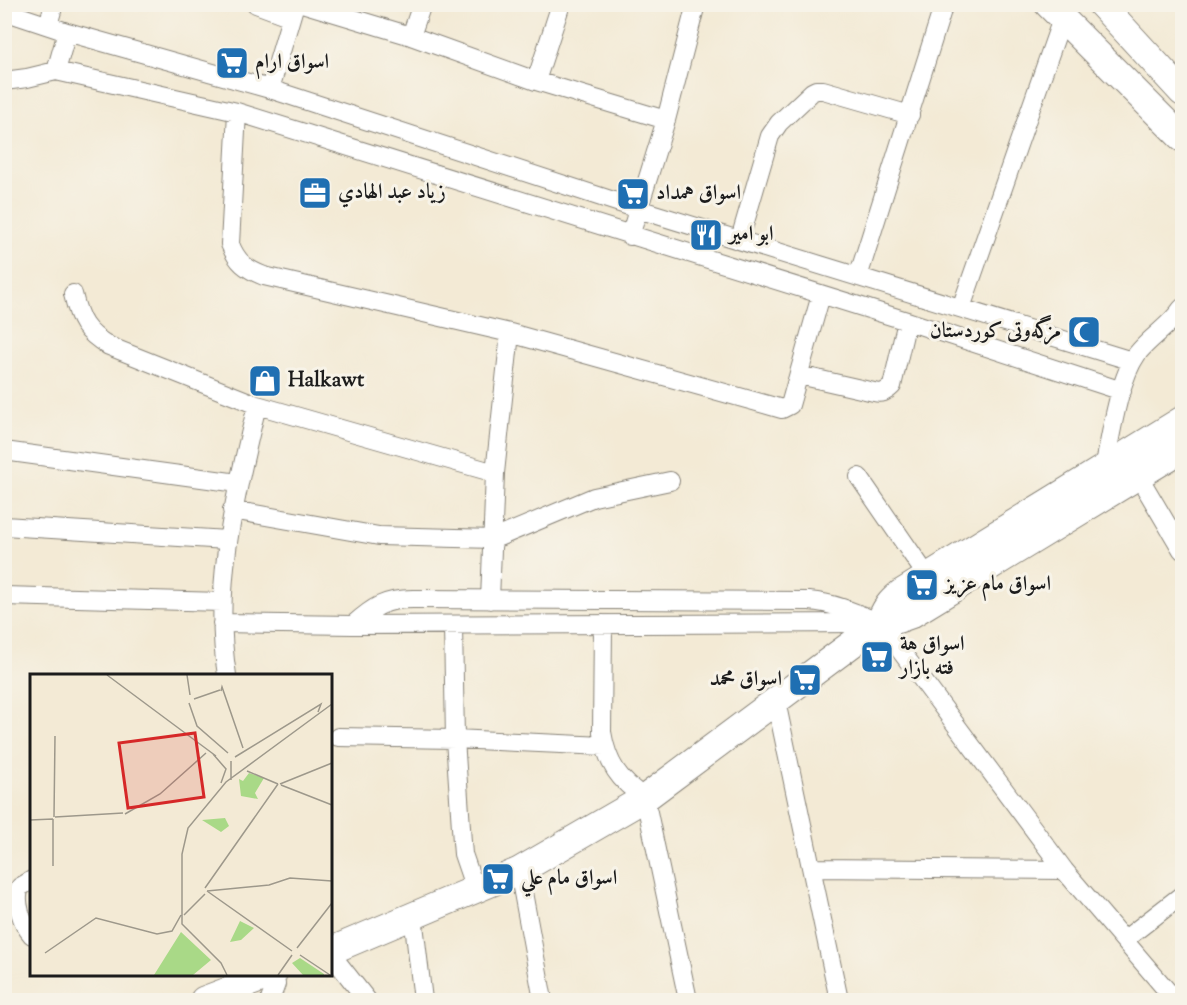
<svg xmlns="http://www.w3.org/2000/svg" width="1187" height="1005" font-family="'Sorts Mill Goudy',Amiri,serif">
<rect width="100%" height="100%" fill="#f7f3e8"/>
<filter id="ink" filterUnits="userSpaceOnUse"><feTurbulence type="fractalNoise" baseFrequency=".0167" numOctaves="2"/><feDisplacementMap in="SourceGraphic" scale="12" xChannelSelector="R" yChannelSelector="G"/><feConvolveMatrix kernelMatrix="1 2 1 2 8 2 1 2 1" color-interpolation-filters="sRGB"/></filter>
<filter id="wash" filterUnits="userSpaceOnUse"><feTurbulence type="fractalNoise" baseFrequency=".008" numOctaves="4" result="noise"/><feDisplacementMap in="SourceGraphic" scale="24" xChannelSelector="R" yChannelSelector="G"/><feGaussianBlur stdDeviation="1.35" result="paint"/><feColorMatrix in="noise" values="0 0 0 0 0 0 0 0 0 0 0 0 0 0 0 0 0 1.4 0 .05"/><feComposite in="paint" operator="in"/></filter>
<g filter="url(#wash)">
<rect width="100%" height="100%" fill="#f3ead5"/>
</g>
<g filter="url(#ink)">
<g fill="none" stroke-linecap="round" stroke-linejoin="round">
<g stroke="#888378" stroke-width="20">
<path id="street" d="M 256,4 L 291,17
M 305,4 L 411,36 L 536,81 L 666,120
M 4,11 L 67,32 L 270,89 L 638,209 L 1132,361
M 48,25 L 54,4
M 411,36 L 422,4
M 56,71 L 67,32
M 4,81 L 27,78 L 56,71 L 237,112 L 907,321 L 1122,391
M 536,81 L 561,4
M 270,89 L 295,4
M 237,112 L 230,244 C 237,262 246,269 264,276 L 510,333 L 782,409 L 790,405 L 821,295
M 630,236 L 666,120 L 696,4
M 740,239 L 770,136 L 779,123 L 812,92 L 816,90 L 823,90 L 910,115
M 858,277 L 944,4
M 73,294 C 79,320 85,332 109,346 L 257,405 L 495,473
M 961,308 L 1062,19
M 799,375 L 874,392 C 882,394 886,392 892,386 L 907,321
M 4,451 L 238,483
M 1104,469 C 1111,436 1118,381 1137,354 C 1150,337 1170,326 1182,308
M 859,477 L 927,576
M 1139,477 L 1182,550
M 232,510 L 379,536 L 494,539 L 594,497 L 670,481
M 4,526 L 227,540
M 4,596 L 222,602
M 490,600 L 495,473 L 510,333
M 222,623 L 353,625 L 872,623
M 603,624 L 602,732 C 607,763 619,781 645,798 L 688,1000
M 353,625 C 373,607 385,599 413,599 L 809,601 C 835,603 856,613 880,623 L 1064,870 L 1175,1000
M 453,625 L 455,739 L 462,842 L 463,854 L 475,889
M 227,675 C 212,583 236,494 257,405
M 776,701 L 839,1000
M 338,737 L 455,739 L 604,746
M 812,868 L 1064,870
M 519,871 L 543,1000
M 32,880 L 20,887 C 14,901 22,924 32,935
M 413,916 L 423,1000
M 1124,940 L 1182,895
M 330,953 L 367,1000
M 270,1000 L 276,984 L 274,974"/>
</g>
<g stroke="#888378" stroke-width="29">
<path id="secondary" d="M 1048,4 L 1182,138
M 1101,4 L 1182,92
M 880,623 C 884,609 890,602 901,593 L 1182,420
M 330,951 L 519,871 L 645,798 L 880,623 L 893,621 L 910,615 L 1182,449
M 204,1000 L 273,974"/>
</g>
<use href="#street" stroke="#fff" stroke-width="18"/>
<use href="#secondary" stroke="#fff" stroke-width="27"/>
</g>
</g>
<defs>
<g id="supermarket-square" transform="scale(1.725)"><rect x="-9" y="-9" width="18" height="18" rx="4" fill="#1f6fb2" stroke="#f7f3e8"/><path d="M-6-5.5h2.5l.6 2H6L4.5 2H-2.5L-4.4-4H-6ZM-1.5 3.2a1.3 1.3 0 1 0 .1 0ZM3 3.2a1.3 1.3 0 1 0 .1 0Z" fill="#fff"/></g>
<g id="office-square" transform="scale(1.725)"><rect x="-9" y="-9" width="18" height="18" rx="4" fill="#1f6fb2" stroke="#f7f3e8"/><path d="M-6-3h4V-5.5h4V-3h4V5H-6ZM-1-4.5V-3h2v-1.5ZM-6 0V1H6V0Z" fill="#fff"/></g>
<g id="restaurant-square" transform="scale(1.725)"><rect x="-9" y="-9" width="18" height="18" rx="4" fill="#1f6fb2" stroke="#f7f3e8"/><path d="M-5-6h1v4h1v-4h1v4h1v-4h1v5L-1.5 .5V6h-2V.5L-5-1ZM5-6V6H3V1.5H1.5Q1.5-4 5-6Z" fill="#fff"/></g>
<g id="mosque-square" transform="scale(1.725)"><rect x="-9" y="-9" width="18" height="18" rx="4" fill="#1f6fb2" stroke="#f7f3e8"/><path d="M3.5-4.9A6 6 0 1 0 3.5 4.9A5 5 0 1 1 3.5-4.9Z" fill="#fff"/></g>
<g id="shop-square" transform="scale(1.725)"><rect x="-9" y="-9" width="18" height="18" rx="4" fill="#1f6fb2" stroke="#f7f3e8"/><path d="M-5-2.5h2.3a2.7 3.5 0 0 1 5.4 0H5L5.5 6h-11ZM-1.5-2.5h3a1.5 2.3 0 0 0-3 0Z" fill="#fff"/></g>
</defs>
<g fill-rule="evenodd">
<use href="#supermarket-square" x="232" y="63"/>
<use href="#office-square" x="315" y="193"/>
<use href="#supermarket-square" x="633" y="194"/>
<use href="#restaurant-square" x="706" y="235"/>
<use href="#mosque-square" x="1084" y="332"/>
<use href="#shop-square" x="265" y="381"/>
<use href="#supermarket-square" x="922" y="585"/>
<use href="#supermarket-square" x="877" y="657"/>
<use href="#supermarket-square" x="805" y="680"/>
<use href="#supermarket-square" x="498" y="879"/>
</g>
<g text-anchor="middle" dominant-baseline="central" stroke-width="6" stroke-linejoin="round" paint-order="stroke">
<g font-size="21" font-weight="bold" fill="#1c1c1c" stroke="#f7f3e8" text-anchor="start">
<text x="255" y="63">اسواق ارام</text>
<text x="338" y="193">زياد عبد الهادي</text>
<text x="656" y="194">اسواق همداد</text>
<text x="729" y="235">ابو امير</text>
<text x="1061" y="332" text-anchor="end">مزگەوتی کوردستان</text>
<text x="288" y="381">Halkawt</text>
<text x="945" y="585">اسواق مام عزيز</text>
<text x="900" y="645">اسواق هة<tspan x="900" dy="24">فته بازار</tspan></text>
<text x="782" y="680" text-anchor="end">اسواق محمد</text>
<text x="521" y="879">اسواق مام علي</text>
</g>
</g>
<g transform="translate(30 674)">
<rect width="302" height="302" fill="#f3ead5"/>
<path d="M 219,99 L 234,104 L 225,119 L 228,125 L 211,122 L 209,105 L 213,107 ZM 195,144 L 199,152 L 191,158 L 172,146 ZM 210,247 L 224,254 L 211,266 L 200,268 ZM 151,258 L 181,286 L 163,301 L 124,301 ZM 270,284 L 294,300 L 294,301 L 273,301 L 262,289 Z" fill="#a9d987"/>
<path fill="none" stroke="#9d988b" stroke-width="1.5" d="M 77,1 L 186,82M 157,1 L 160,21M 191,17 L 192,13 L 213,74M 164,25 L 190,16M 159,29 L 167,52 L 198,79M 183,80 L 196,95 L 191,109M 205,83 L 291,30 L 288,38M 217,97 L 248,110M 201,106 L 201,87M 250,110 L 302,89M 251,111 L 302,131M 95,140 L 130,120 L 176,79M 24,143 L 25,62M 25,143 L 93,139M 0,146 L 23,145M 23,192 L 23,145M 175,214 L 248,110M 177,217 L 239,211 L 260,204 L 302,207M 177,217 L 262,277M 154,241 L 175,220M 267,274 L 302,229M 15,279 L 66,244 L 127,260 L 142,257 L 151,241M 270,281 L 300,301M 197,301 L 191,289 L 152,250 L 152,180 L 158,154 L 196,108 L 302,30M 248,301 L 262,281"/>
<path fill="#d62828" fill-opacity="0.15" stroke="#d62828" stroke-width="3" d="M 165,59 L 174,123 L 98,134 L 89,69 Z"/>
<rect width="302" height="302" fill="none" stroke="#1c1c1c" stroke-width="3"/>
</g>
<rect width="1187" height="1005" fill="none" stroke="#f7f3e8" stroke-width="24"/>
</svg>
